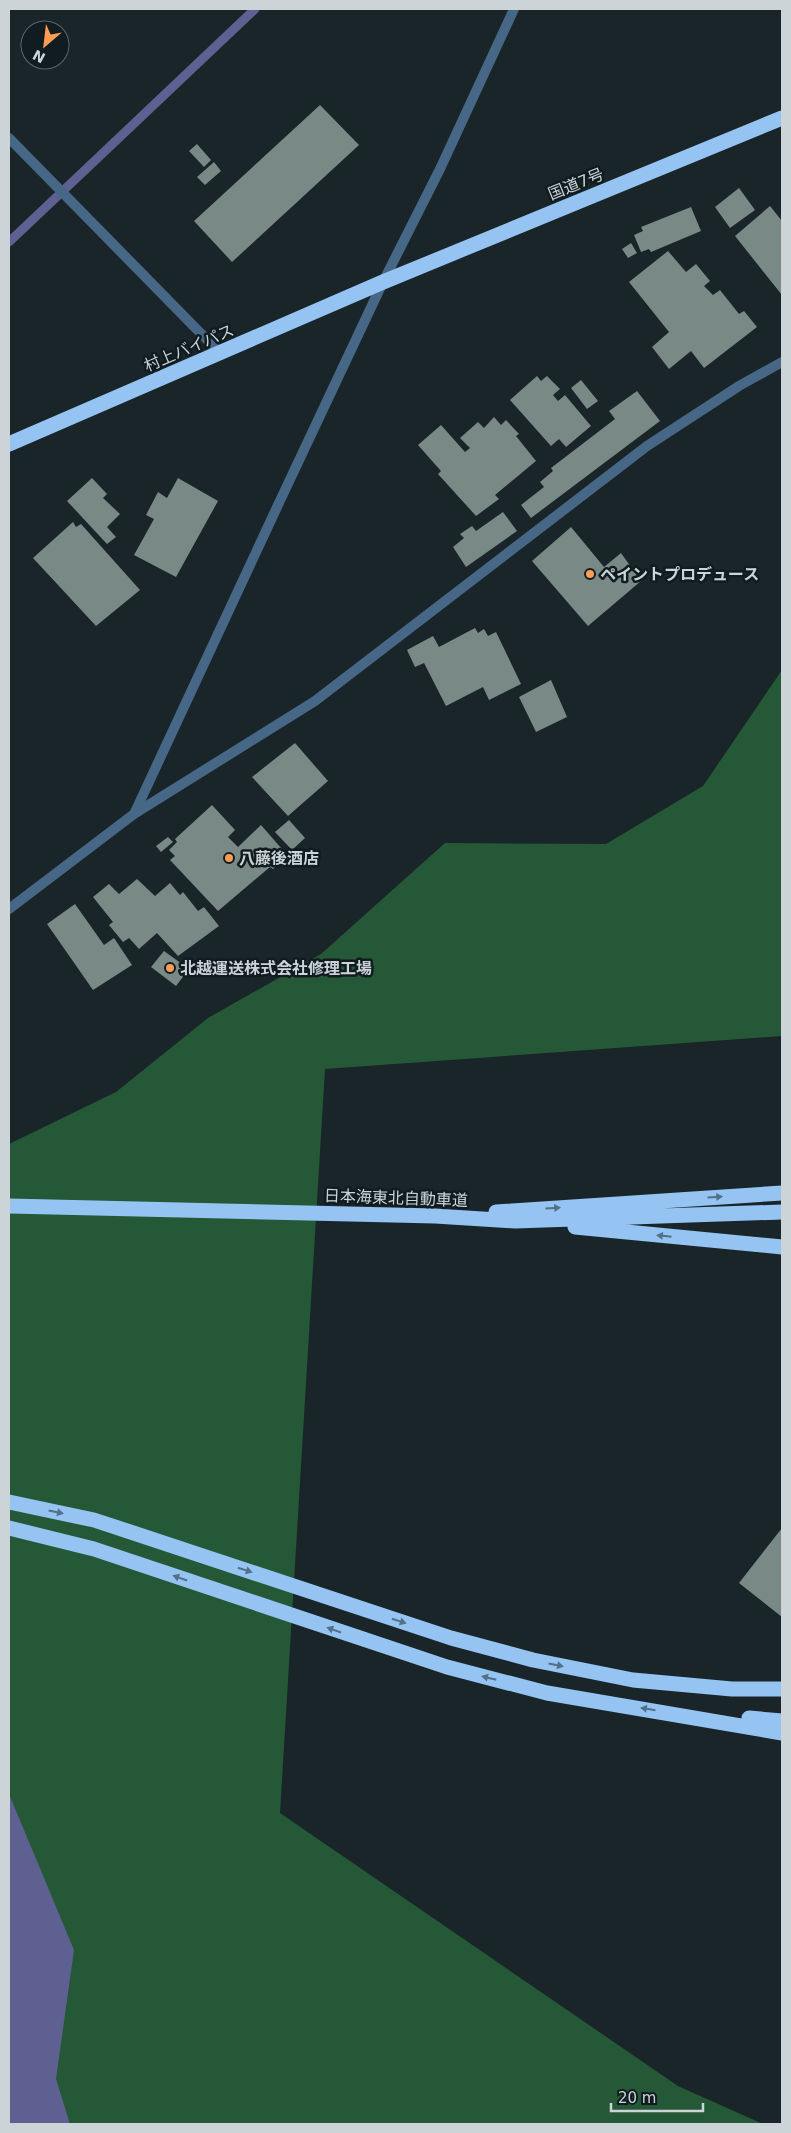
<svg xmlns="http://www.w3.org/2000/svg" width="791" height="2133" font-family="'DejaVu Sans','Noto Sans JP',sans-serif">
<rect width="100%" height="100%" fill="#192529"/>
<path fill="#255836" d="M 782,670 L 782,1036 L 325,1069 L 280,1813 L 678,2086 L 763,2124 L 9,2124 L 9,1144 L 116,1092 L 208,1018 L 321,954 L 445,843 L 606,844 L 703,786 Z"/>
<path fill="#5e6092" d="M 9,1794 L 74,1950 L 56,2079 L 70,2124 L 9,2124 Z"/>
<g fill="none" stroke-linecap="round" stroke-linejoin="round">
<path stroke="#5e6092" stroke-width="9" d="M 9,242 L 255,9"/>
</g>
<path fill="#798986" d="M 320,105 L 359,145 L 232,262 L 194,221 Z
M 197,144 L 211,160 L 204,167 L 189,151 Z
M 214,162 L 221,171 L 205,185 L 197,177 Z
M 739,188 L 755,210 L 730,228 L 715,207 Z
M 770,206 L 782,221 L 782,295 L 735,236 Z
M 691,207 L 701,231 L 651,252 L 649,249 L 641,252 L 634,235 L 643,231 L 641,227 Z
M 631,243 L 637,253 L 628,258 L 622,249 Z
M 668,251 L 686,272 L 696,264 L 710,281 L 704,286 L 713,295 L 720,290 L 739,314 L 744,311 L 757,327 L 704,368 L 691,351 L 669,369 L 652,347 L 669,332 L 629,282 Z
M 537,376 L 541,381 L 547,376 L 560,389 L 553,395 L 558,401 L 565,395 L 591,426 L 566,447 L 559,439 L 551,446 L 510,400 Z
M 581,380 L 598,401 L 587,409 L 571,388 Z
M 637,391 L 660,421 L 531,518 L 521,505 L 544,487 L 540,482 L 553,471 L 551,468 L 615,419 L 609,411 Z
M 494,417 L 501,425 L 506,420 L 519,434 L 516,436 L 536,461 L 495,495 L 499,499 L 476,516 L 438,474 L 441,471 L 418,445 L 441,425 L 465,452 L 470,448 L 460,438 L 478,422 L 484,428 Z
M 92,478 L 107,494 L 103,498 L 120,514 L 107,527 L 116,537 L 107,544 L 67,501 Z
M 178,478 L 218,501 L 176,577 L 134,555 L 154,519 L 146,515 L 158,492 L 167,498 Z
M 503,512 L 517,531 L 466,567 L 453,547 L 464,538 L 460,534 L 472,526 L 476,531 Z
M 73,522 L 76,527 L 81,524 L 140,590 L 96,626 L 33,558 Z
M 571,527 L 604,567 L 621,553 L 641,581 L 588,626 L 532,561 Z
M 475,628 L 478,633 L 484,629 L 488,636 L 496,632 L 521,684 L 489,700 L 483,687 L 446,706 L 424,663 L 415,667 L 407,650 L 433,636 L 439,647 Z
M 551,680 L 567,717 L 536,732 L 519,697 Z
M 295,743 L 328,781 L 288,816 L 252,777 Z
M 212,805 L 235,830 L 228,837 L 238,847 L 261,825 L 288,856 L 273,869 L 270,867 L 218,911 L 170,860 L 175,856 L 169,850 L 177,842 L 175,839 Z
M 289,820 L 305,838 L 292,850 L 275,832 Z
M 168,837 L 173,842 L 161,852 L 156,846 Z
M 137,879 L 155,896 L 170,883 L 180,895 L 183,892 L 198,911 L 204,907 L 219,926 L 178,956 L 157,933 L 139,949 L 129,938 L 123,942 L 109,925 L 113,922 L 93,897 L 109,884 L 119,894 Z
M 75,904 L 104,945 L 114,938 L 132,965 L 93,990 L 47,924 Z
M 164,951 L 189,969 L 176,986 L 151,967 Z
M 782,1528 L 782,1617 L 739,1583 Z"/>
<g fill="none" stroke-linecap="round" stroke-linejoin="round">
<path stroke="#476786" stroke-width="10" d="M 9,138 L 221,354
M 135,812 L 278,505 L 383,282 L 440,169 L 514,9
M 9,909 L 134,814 L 315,701 L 647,446 L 739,386 L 782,362"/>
<path stroke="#95c3f2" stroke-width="15" d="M 9,444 L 383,282 L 782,118
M 9,1206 L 435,1216 L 515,1221 L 782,1212
M 496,1212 L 782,1193
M 575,1227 L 782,1247
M 9,1502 L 94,1520 L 451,1638 L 533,1660 L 633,1680 L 732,1689 L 782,1689
M 9,1528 L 94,1549 L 447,1667 L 547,1693 L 782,1733
M 749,1718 L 782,1721"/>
</g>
<defs><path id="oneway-solid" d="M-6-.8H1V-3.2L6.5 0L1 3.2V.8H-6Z" transform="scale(1.25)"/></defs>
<g fill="#527088">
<use href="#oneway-solid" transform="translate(715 1197) rotate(-4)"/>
<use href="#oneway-solid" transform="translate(553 1208) rotate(-4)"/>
<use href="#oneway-solid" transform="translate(664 1236) rotate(-174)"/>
<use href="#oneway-solid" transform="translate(56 1512) rotate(12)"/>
<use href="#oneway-solid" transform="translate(245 1570) rotate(18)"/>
<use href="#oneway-solid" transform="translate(180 1578) rotate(-161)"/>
<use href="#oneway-solid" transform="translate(399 1621) rotate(18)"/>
<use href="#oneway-solid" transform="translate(334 1630) rotate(-161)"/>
<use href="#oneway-solid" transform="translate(556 1665) rotate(11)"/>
<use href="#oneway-solid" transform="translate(489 1678) rotate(-166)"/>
<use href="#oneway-solid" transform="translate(648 1709) rotate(-171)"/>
</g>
<g fill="#fd9d55" stroke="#101c1f" stroke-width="2">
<circle cx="590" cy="574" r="5"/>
<circle cx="229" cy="858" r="5"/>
<circle cx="170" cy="968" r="5"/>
</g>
<g text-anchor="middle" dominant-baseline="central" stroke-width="5" stroke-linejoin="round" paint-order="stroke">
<g font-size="16" fill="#ccd4d7" stroke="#101c1f">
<text transform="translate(576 184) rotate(-22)">国道7号</text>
<text transform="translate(189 348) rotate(-23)">村上バイパス</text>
<text transform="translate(396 1198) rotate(2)">日本海東北自動車道</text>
</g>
<g font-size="16" font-weight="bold" fill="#ccd4d7" stroke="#101c1f" text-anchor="start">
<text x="600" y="574">ペイントプロデュース</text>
<text x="239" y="858">八藤後酒店</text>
<text x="180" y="968">北越運送株式会社修理工場</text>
</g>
</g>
<rect width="791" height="2133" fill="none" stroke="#ccd4d7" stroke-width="20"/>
<g transform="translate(45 45) rotate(208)"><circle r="24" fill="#101c1f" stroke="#5b6669"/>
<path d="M0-4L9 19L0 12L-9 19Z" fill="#fd9d55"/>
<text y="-8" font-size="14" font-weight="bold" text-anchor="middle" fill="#ccd4d7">N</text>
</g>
<path d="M611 2103v8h92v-8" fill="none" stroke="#ccd4d7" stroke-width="2.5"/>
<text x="618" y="2103" font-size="15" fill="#ccd4d7" stroke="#101c1f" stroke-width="4" paint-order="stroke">20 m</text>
</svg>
